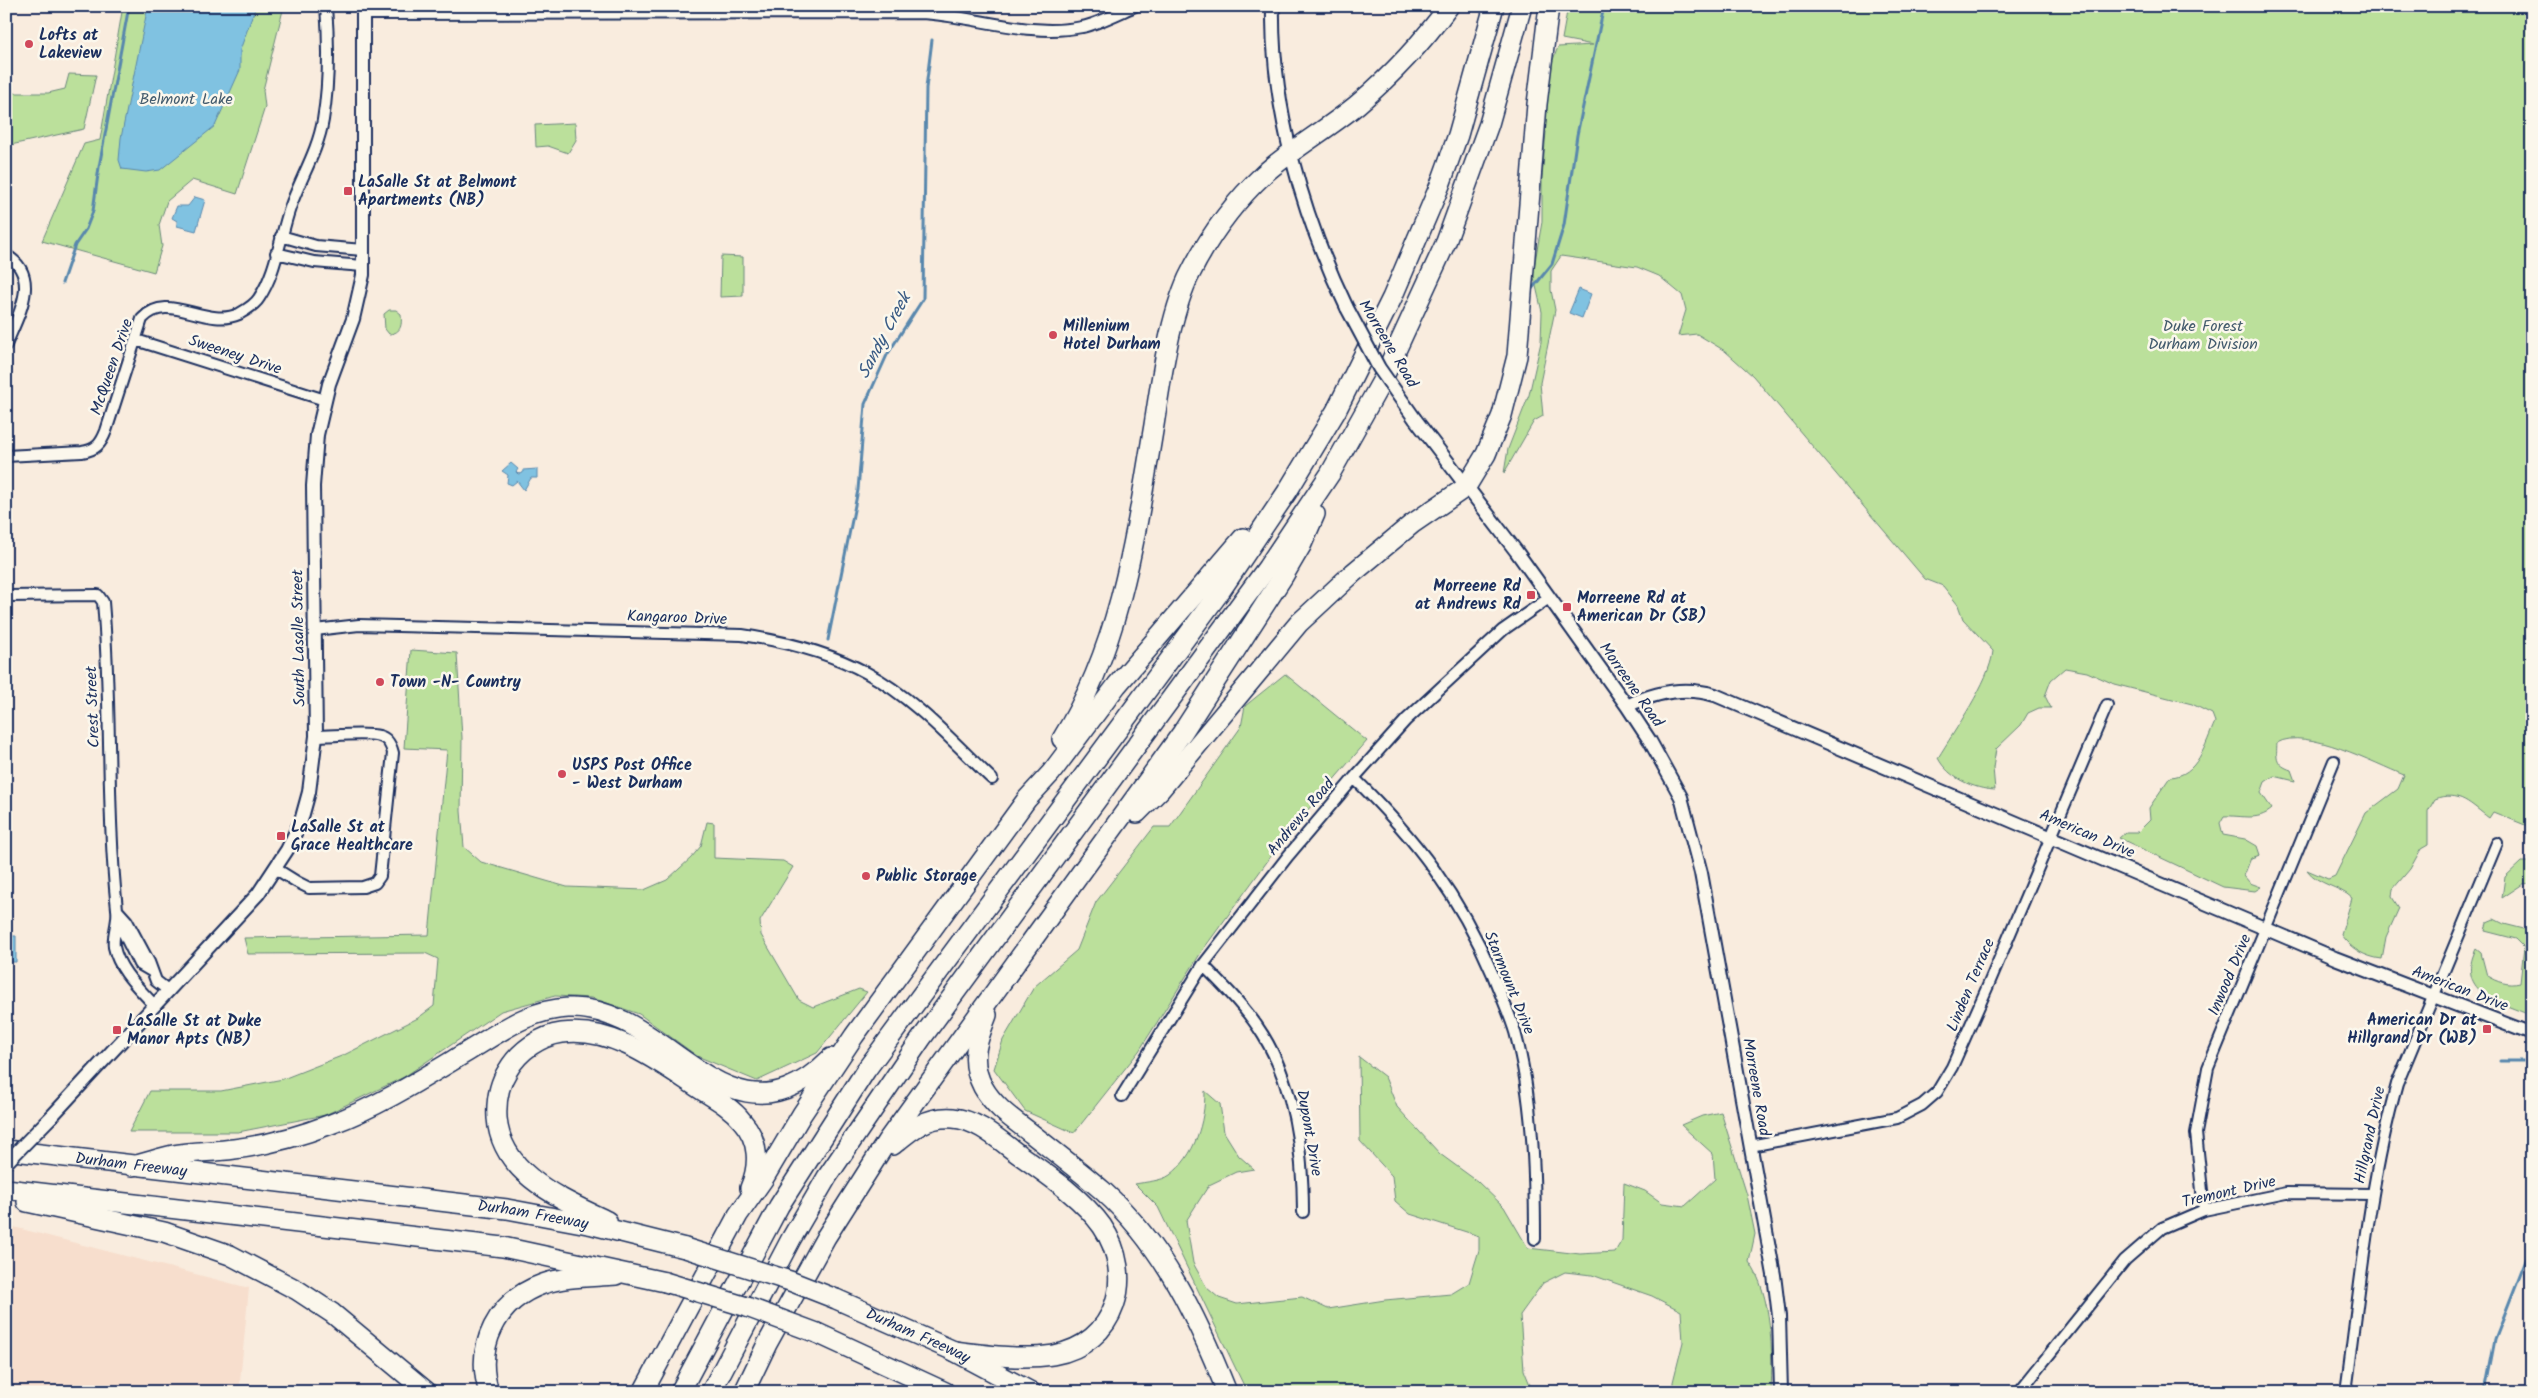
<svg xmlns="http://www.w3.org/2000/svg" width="2538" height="1398" font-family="Kalam,sans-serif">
<rect width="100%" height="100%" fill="#f9ecde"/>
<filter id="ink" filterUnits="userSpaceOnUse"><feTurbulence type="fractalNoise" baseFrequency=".02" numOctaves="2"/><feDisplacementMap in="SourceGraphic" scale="10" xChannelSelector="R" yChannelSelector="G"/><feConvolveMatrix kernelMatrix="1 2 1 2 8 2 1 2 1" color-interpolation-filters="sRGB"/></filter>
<g filter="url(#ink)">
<path fill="#f7decd" d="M 6,1225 L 249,1288 L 239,1392 L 6,1392 Z"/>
<path fill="#bbe09b" stroke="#6b887c" d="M 123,6 L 284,6 L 263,90 L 265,107 L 237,194 L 192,180 L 167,201 L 159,225 L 162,246 L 154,272 L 42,241 L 84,144 L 100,140 Z
M 1568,6 L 2532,6 L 2532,846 C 2524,841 2528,834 2530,827 L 2493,812 L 2489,818 C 2470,804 2460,790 2435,799 L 2428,811 L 2428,845 L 2421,849 L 2410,869 L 2393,889 L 2392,897 L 2399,908 L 2386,937 L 2382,959 C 2365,957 2351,949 2341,935 L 2352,898 C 2339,886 2318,885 2307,870 L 2328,879 L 2335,876 L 2366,813 L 2398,789 L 2404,775 C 2376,764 2305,726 2277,743 C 2276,758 2276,765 2291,770 L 2295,781 L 2274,776 L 2265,782 L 2261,793 L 2272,809 C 2257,822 2242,815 2224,816 L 2220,823 L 2223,835 L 2245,839 L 2257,846 L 2260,855 L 2251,858 L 2244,876 L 2250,883 L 2261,887 L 2255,891 L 2223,887 L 2119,838 L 2126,832 L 2138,832 L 2150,820 L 2149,808 L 2170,777 C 2198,776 2205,744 2215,722 L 2212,714 L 2192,704 L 2114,684 L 2087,672 L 2065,668 L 2051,680 L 2045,696 L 2051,708 L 2039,708 L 2028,713 L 2021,725 L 1996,749 L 1993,768 L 1995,790 C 1974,789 1948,778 1938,758 C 1954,731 1990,681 1993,651 L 1963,619 L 1958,605 L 1943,586 L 1925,579 L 1753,376 L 1725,351 L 1697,334 L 1678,336 L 1686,310 L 1682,295 L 1659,276 L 1637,267 L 1561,256 L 1551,271 L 1551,290 L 1555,310 L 1540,383 L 1543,416 L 1534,421 L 1504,473 L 1508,449 L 1529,395 L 1541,342 L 1542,312 L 1533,273 L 1542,222 L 1542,178 L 1546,132 L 1541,125 L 1547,75 L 1558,47 L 1593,45 L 1562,39 Z
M 69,74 L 96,75 L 84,129 L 6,146 L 6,93 L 48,93 L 65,89 Z
M 575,123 L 576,140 L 568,153 L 548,146 L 536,147 L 535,125 Z
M 721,256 L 743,257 L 743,296 L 720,297 Z
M 389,310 L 396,310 L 401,314 C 402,324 402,333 389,334 L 385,329 L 384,314 Z
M 411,650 L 457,653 L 462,738 L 461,811 L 464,847 L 481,862 L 567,887 L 644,890 L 667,880 L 691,858 L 701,846 L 707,822 L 714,823 L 714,858 L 783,861 L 793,867 L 760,921 L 761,935 L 799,1000 L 813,1007 L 859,989 L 867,992 L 817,1053 L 757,1081 L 697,1056 L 639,1014 L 592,998 L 555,996 L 501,1011 L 404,1077 L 325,1115 L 238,1132 L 129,1132 L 150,1091 L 221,1091 L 283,1079 L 344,1055 L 418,1018 L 434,1006 L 438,959 L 425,953 L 248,954 L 244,938 L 429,935 L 447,750 L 404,748 Z
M 1285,674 L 1367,741 L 1288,833 L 1202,951 L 1139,1051 L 1074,1133 L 1025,1111 L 994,1069 L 1003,1040 L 1034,987 L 1077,950 L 1096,902 L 1154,827 L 1170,827 L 1241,727 L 1245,706 Z
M 2521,862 L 2532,862 L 2532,883 L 2523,884 L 2502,898 L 2505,877 Z
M 2494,919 L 2504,924 L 2532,931 L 2532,1016 C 2503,1003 2454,994 2476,949 L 2481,953 L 2487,976 C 2497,982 2508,986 2520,983 L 2524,947 L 2516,939 L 2485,931 L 2487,922 Z
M 1359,1057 L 1385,1077 L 1397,1107 L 1440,1154 L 1477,1181 L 1504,1207 L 1528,1248 L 1580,1254 L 1615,1252 L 1622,1240 L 1624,1183 L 1645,1191 L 1662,1203 L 1685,1206 L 1715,1179 L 1713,1154 L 1681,1125 L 1702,1116 L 1721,1112 L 1747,1195 L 1755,1234 L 1749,1262 C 1772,1293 1773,1354 1771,1392 L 1673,1392 L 1673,1382 L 1683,1342 L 1681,1311 L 1652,1296 L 1592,1275 L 1565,1272 L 1543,1283 L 1520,1315 L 1524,1370 L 1533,1392 L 1247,1392 L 1158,1207 L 1135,1184 C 1145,1182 1162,1181 1170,1175 C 1195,1156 1205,1122 1205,1091 L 1220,1104 L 1224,1132 L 1239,1156 L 1254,1169 L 1236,1172 L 1209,1185 L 1186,1221 L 1193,1263 L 1207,1288 L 1219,1298 L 1237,1304 L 1302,1297 L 1328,1309 L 1385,1300 L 1451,1294 L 1469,1283 L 1479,1250 L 1479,1236 L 1410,1214 L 1395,1201 L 1392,1176 L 1360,1141 Z"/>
<path fill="#80c2e1" stroke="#5887ad" d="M 148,6 L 256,6 L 240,50 L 240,70 L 215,126 L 160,170 L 146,172 L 122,169 L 119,160 L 121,138 Z
M 195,197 L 205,200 L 196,231 L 177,226 L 177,221 L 172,218 L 177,206 L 188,206 Z
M 1579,289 L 1591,294 L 1582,318 L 1569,313 Z
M 511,463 L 518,469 L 516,472 L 518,474 L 523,473 L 523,470 L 537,469 L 537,478 L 531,478 L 524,490 L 517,481 L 512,485 L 507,483 L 508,475 L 502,471 Z
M 6,936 L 16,936 L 16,962 L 6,962 Z"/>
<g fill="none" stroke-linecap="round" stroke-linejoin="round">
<path stroke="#5887ad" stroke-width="3" d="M 62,283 L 75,245 L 86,229 L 93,211 L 99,167 L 129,6
M 1531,290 L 1552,264 L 1564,225 L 1577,135 L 1604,6
M 828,640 L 858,490 L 865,404 L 887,355 L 923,299 L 926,88 L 932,40
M 2500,1061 L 2532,1061
M 2485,1392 L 2495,1339 L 2532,1244"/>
<g stroke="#1b2f5e" stroke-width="14">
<path id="minor" d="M 363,14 L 919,13 C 974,15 1027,38 1082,27 C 1095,25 1121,12 1135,6
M 281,236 L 316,246 L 363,250
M 276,253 L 314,262 L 363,266
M 6,255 C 42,276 18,316 6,345
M 136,340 L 325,400
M 6,456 L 82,452 C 96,450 101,444 106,431 L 142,319 C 168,290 205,329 239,314 C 246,310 255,305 259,298 C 276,273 280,237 290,208 C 300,179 318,151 323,120 C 329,84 329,43 326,6
M 6,596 L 98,595 L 103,602 C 112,704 106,807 117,909 C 119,922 112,934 114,947 C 119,971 140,989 155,1006
M 315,630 L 359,625 L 742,635 C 783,641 830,653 867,673 C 914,698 953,742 992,779
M 1354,778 C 1416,839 1459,895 1493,975 C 1500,994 1509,1012 1515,1032 C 1533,1098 1535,1171 1535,1239
M 276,869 L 297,882 L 309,888 L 363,887 L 375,883 L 380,876 L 393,753 C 391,745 388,738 379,736 C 366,732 332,736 316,736
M 118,911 L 127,921 L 149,962 L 156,981 L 169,991
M 117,920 L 139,964 L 151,971
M 1203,965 C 1225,987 1247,1009 1263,1035 C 1295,1087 1303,1152 1303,1212
M 1122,1096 L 1203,965 L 1288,856 L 1354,778 L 1406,720 L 1503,630 L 1549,598
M 1750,1146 L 1897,1118 L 1922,1105 L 1937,1092 L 1952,1067 L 1987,988 L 2107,705
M 2204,1210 L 2196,1133 L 2208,1068 L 2334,761
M 2019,1392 L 2125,1260 L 2162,1228 L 2204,1210 L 2286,1193 L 2373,1194
M 2346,1392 C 2360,1289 2369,1184 2397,1084 L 2497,843"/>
</g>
<g stroke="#1b2f5e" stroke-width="16">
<path id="tertiary" d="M 1273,6 C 1271,108 1303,217 1347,308
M 1415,419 L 1516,551 L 1627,706 L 1650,741 L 1681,797 L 1701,873 L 1774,1275 L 1779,1316 L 1781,1392
M 1627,706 C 1655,692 1685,686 1715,695 L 2335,958 L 2532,1034
M 51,1117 L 258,894 L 287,850 L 301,821 L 309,792 L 316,736 L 313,486 L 317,435 L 329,384 L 353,319 L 363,275 L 363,6"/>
</g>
<g stroke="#1b2f5e" stroke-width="22">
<g id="motorway">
<path d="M 1062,739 C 1121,645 1136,533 1154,425 C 1161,380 1169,320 1188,278 C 1207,239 1232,204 1264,174 C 1293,148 1328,129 1358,104 C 1392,75 1422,43 1449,6"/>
<path d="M 1137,813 L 1160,790 L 1299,623 L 1353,573 L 1412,524 L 1466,487 L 1486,454 L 1502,415 L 1517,356 L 1537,104 L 1549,6"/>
<path d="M 987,1015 C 977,1041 969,1061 983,1087 C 994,1107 1014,1120 1032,1134 C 1056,1153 1080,1171 1103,1191 C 1164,1246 1197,1317 1227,1392"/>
<path d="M 893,1145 C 912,1129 927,1116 953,1118 C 979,1120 1001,1142 1021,1156 C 1049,1176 1082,1198 1102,1226 C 1136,1276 1117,1344 1053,1355 C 1021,1360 986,1355 954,1351"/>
<path id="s1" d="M 6,1150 L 507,1209 L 593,1225 L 685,1248"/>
<path d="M 132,1166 C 146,1163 159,1158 173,1155 C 192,1151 214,1152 234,1149 C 267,1145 300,1136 331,1124 C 380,1106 425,1077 470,1050 C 502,1031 528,1010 568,1008 C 669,1003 727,1162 831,1058"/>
<path d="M 6,1189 L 503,1247 L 665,1282"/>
<path d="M 27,1202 L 164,1232 L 230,1255 L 297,1290 L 332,1313 L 427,1392"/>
<path d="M 607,1221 C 562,1199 501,1175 497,1118 C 496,1101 499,1084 508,1070 C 519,1051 540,1036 562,1033 C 613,1026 660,1063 700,1089 C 714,1098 731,1107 742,1121 C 759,1140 760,1165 750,1188"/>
<path id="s2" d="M 836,1299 L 954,1351 L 1031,1392"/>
<path d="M 817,1333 L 945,1392"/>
<path d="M 489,1392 C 474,1346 497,1300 543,1284 C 565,1276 593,1277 616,1275"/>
<path d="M 643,1392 L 738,1215 L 764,1178 L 802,1114 L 854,1036 L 1027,799 L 1051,773 L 1117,685 L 1243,538"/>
<path d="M 680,1392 L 779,1206 L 866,1070 L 1219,593 L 1287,492 L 1336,411 L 1392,298 L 1440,185 L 1458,135 L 1494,6"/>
<path d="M 711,1392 L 791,1239 L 827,1177 L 921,1039 L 1267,568 L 1330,474 L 1382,381 L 1446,242 L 1489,124 L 1522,6"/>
<path d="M 744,1392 L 767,1344 L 826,1237 L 887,1141 L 1182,733 L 1284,575 L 1301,546 L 1315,514"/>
</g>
</g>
<use href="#minor" stroke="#fbf7ec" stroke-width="10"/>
<use href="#tertiary" stroke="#fbf7ec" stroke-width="12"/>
<use href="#motorway" stroke="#fbf7ec" stroke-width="19"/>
<g stroke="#1b2f5e" stroke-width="16" stroke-linecap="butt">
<path id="tertiary-bridge" d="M 1347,308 L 1379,368 L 1415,419
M 6,1163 L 51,1117"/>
</g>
<g stroke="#1b2f5e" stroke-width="22" stroke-linecap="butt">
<path id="motorway-bridge" d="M 685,1248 L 790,1281 L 836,1299
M 665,1282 L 747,1307 L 817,1333"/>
</g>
<use href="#tertiary-bridge" stroke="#fbf7ec" stroke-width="12"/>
<use href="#motorway-bridge" stroke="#fbf7ec" stroke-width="19"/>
</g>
</g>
<g fill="#d1495b" stroke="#fbf7ec" stroke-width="2">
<circle cx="29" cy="44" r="5"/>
<rect x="343" y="186" width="10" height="10" rx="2.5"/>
<circle cx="1053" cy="335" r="5"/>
<rect x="1526" y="590" width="10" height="10" rx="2.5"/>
<rect x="1562" y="602" width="10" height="10" rx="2.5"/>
<circle cx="380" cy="682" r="5"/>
<circle cx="562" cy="774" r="5"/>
<rect x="276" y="831" width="10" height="10" rx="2.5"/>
<circle cx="866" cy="876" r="5"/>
<rect x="2482" y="1024" width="10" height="10" rx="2.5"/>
<rect x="112" y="1025" width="10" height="10" rx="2.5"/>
</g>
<g text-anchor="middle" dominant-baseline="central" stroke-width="5" stroke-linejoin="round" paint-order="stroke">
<g font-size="16" font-weight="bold" fill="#1b2f5e" stroke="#fbf7ec" text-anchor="start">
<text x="39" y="35">Lofts at<tspan x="39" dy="18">Lakeview</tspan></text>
<text x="358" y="182">LaSalle St at Belmont<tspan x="358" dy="18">Apartments (NB)</tspan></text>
<text x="1063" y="326">Millenium<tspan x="1063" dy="18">Hotel Durham</tspan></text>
<text x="1521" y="586" text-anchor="end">Morreene Rd<tspan x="1521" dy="18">at Andrews Rd</tspan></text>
<text x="1577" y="598">Morreene Rd at<tspan x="1577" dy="18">American Dr (SB)</tspan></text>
<text x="390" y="682">Town -N- Country</text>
<text x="572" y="765">USPS Post Office<tspan x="572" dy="18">- West Durham</tspan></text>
<text x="291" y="827">LaSalle St at<tspan x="291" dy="18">Grace Healthcare</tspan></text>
<text x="876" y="876">Public Storage</text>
<text x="2477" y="1020" text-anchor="end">American Dr at<tspan x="2477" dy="18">Hillgrand Dr (WB)</tspan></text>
<text x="127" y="1021">LaSalle St at Duke<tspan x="127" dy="18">Manor Apts (NB)</tspan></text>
</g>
<g font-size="16" fill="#435b6d" stroke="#fbf7ec">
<text x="186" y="99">Belmont Lake</text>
<text x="2203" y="326">Duke Forest<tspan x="2203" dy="18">Durham Division</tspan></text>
</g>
<g font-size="16" fill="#1b2f5e" stroke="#fbf7ec">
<text transform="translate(1388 344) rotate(59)">Morreene Road</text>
<text transform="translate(235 355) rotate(18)">Sweeney Drive</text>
<text transform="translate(112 367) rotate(-71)">McQueen Drive</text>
<text transform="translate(677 618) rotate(2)">Kangaroo Drive</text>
<text transform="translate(299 638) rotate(-91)">South Lasalle Street</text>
<text transform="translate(1631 685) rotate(55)">Morreene Road</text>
<text transform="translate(93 707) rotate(-92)">Crest Street</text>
<text transform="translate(1301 817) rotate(-50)">Andrews Road</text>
<text transform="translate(2087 834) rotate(23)">American Drive</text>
<text transform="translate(2230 975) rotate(-67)">Inwood Drive</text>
<text transform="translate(1509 983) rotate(68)">Starmount Drive</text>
<text transform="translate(1971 985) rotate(-67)">Linden Terrace</text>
<text transform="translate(2460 989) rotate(21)">American Drive</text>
<text transform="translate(1756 1087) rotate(80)">Morreene Road</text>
<text transform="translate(1309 1133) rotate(80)">Dupont Drive</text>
<text transform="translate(2370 1135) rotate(-78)">Hillgrand Drive</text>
<text stroke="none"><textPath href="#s1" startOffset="126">Durham Freeway</textPath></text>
<text transform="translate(2229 1192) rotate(-13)">Tremont Drive</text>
<text stroke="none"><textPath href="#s1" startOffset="531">Durham Freeway</textPath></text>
<text stroke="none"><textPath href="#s2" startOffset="90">Durham Freeway</textPath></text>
</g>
<g font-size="18" font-style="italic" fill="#395b85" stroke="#fbf7ec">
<text transform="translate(885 336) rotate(-62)">Sandy Creek</text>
</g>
</g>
<rect width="2538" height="1398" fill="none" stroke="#fbf7ec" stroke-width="25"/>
<rect x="12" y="12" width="2513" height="1373" fill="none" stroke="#1b2f5e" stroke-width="2" filter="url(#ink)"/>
</svg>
